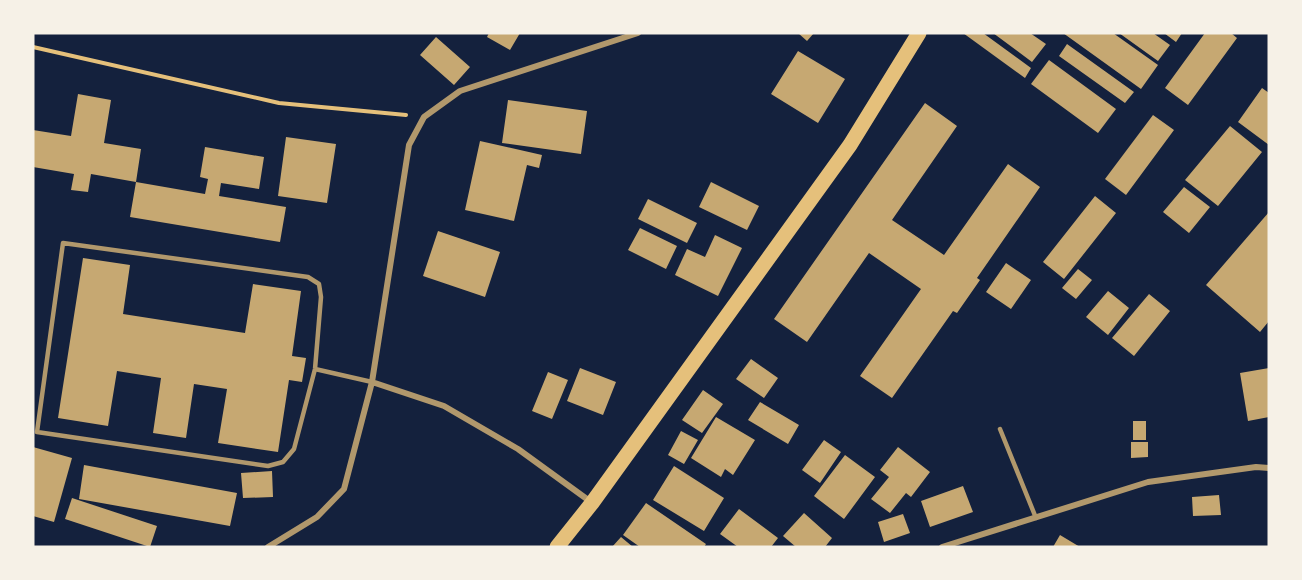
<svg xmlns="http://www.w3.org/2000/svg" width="1302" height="580" font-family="'Source Serif 4',serif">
<rect width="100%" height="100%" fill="#14213d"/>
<path fill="#c6a872" d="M 489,33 L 520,33 L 510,50 L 487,37 Z
M 798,33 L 814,33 L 807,41 Z
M 963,33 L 983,33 L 1031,68 L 1025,78 Z
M 993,33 L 1030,33 L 1046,44 L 1032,62 Z
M 1063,33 L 1113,33 L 1158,65 L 1141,89 Z
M 1119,33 L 1153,33 L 1170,45 L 1158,61 Z
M 1164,33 L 1182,33 L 1176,42 Z
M 1205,33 L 1231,33 L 1237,38 L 1188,105 L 1165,88 Z
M 436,37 L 470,67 L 454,85 L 420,55 Z
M 1067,44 L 1134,92 L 1125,103 L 1059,56 Z
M 798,51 L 845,79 L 818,123 L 771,94 Z
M 1049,60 L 1116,109 L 1098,133 L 1031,84 Z
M 1262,88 L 1269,93 L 1269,145 L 1238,122 Z
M 78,94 L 111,100 L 104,143 L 141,149 L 136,182 L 91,174 L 88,192 L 71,190 L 74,174 L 33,167 L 33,130 L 71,136 Z
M 508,100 L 587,111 L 581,154 L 502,143 Z
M 925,103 L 957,126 L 892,220 L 944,255 L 1008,164 L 1040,187 L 977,278 L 980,280 L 957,313 L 953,311 L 892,398 L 860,376 L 921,289 L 869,253 L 807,342 L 774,319 Z
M 1153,115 L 1174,130 L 1126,195 L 1105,179 Z
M 1230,126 L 1262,152 L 1218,206 L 1185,180 Z
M 286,137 L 336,144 L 327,203 L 278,196 Z
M 480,141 L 542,155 L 539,168 L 527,165 L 514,221 L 465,210 Z
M 205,147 L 264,157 L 259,189 L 221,183 L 219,196 L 286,207 L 280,242 L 130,217 L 136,182 L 205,194 L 208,179 L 200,177 Z
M 711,182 L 759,206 L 747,230 L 699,207 Z
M 1184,187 L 1210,207 L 1189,233 L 1163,212 Z
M 1095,196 L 1116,213 L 1064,279 L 1043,262 Z
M 648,199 L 697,223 L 687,243 L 638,219 Z
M 1269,212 L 1269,321 L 1260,332 L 1206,285 Z
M 640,228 L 677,246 L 666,269 L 628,250 Z
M 438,231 L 500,252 L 485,297 L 423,276 Z
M 715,235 L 742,248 L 718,296 L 675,275 L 687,249 L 705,257 Z
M 83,258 L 130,265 L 123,314 L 245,333 L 253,284 L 301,291 L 292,356 L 306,358 L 302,382 L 289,380 L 278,452 L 218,443 L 227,389 L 194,384 L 186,438 L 153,433 L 161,378 L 117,371 L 108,426 L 58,418 Z
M 1006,263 L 1031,280 L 1011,309 L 986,292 Z
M 1078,269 L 1092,280 L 1076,299 L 1062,288 Z
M 1108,291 L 1129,308 L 1108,335 L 1086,317 Z
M 1149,294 L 1170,311 L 1134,356 L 1112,338 Z
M 751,359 L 778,378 L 764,398 L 736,379 Z
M 580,368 L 616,382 L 603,415 L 567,401 Z
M 1269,368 L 1269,417 L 1248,421 L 1240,373 Z
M 548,372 L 568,380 L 552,419 L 532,411 Z
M 703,390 L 723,404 L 702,433 L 682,420 Z
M 760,402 L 799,425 L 788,444 L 748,420 Z
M 716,417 L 755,440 L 733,475 L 725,469 L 721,477 L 691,458 Z
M 1133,421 L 1146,421 L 1146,440 L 1133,440 Z
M 681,431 L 698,440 L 684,464 L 668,455 Z
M 824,440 L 841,452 L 820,483 L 802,470 Z
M 1131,442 L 1148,442 L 1148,457 L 1131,458 Z
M 33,447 L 72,458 L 54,522 L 33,516 Z
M 898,447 L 930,472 L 911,497 L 906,493 L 890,513 L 871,499 L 889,477 L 880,470 Z
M 845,455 L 875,477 L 844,519 L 814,496 Z
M 84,465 L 237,493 L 230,526 L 79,499 Z
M 674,466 L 724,498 L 704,531 L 653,500 Z
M 272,471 L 273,497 L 243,498 L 241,473 Z
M 963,486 L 973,512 L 930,527 L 921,501 Z
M 1219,495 L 1221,515 L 1193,516 L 1192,497 Z
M 72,498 L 157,526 L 150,547 L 65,519 Z
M 646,503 L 706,544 L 704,547 L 640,547 L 623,535 Z
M 739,509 L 778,538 L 771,547 L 738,547 L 720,534 Z
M 804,513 L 832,538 L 825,547 L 796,547 L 783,536 Z
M 903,514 L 910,533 L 884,542 L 878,522 Z
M 1060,535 L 1080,547 L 1053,547 Z
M 621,537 L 633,547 L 612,547 Z"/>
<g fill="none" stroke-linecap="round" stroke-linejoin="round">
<path stroke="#e5c07b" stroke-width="4" d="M 33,47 L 279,103 L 406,115"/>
<path stroke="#b1986c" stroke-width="4.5" d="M 63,243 L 308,277 L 319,284 L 321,297 L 315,369 L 294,449 L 283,462 L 268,466 L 37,432 Z
M 315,369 L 372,382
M 1000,429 L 1036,518"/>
<path stroke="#b1986c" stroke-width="6" d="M 372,382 L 444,406 L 518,449 L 591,502
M 268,547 L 317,517 L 344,489 L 372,382 L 409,145 L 424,117 L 460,91 L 638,33
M 942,547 L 1148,482 L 1256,467 L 1269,468"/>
<path stroke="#e5c07b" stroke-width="15" d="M 557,547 L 592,503 L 850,145 L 919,33"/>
</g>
<rect width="1302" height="580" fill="none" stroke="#f6f1e7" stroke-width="69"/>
</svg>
